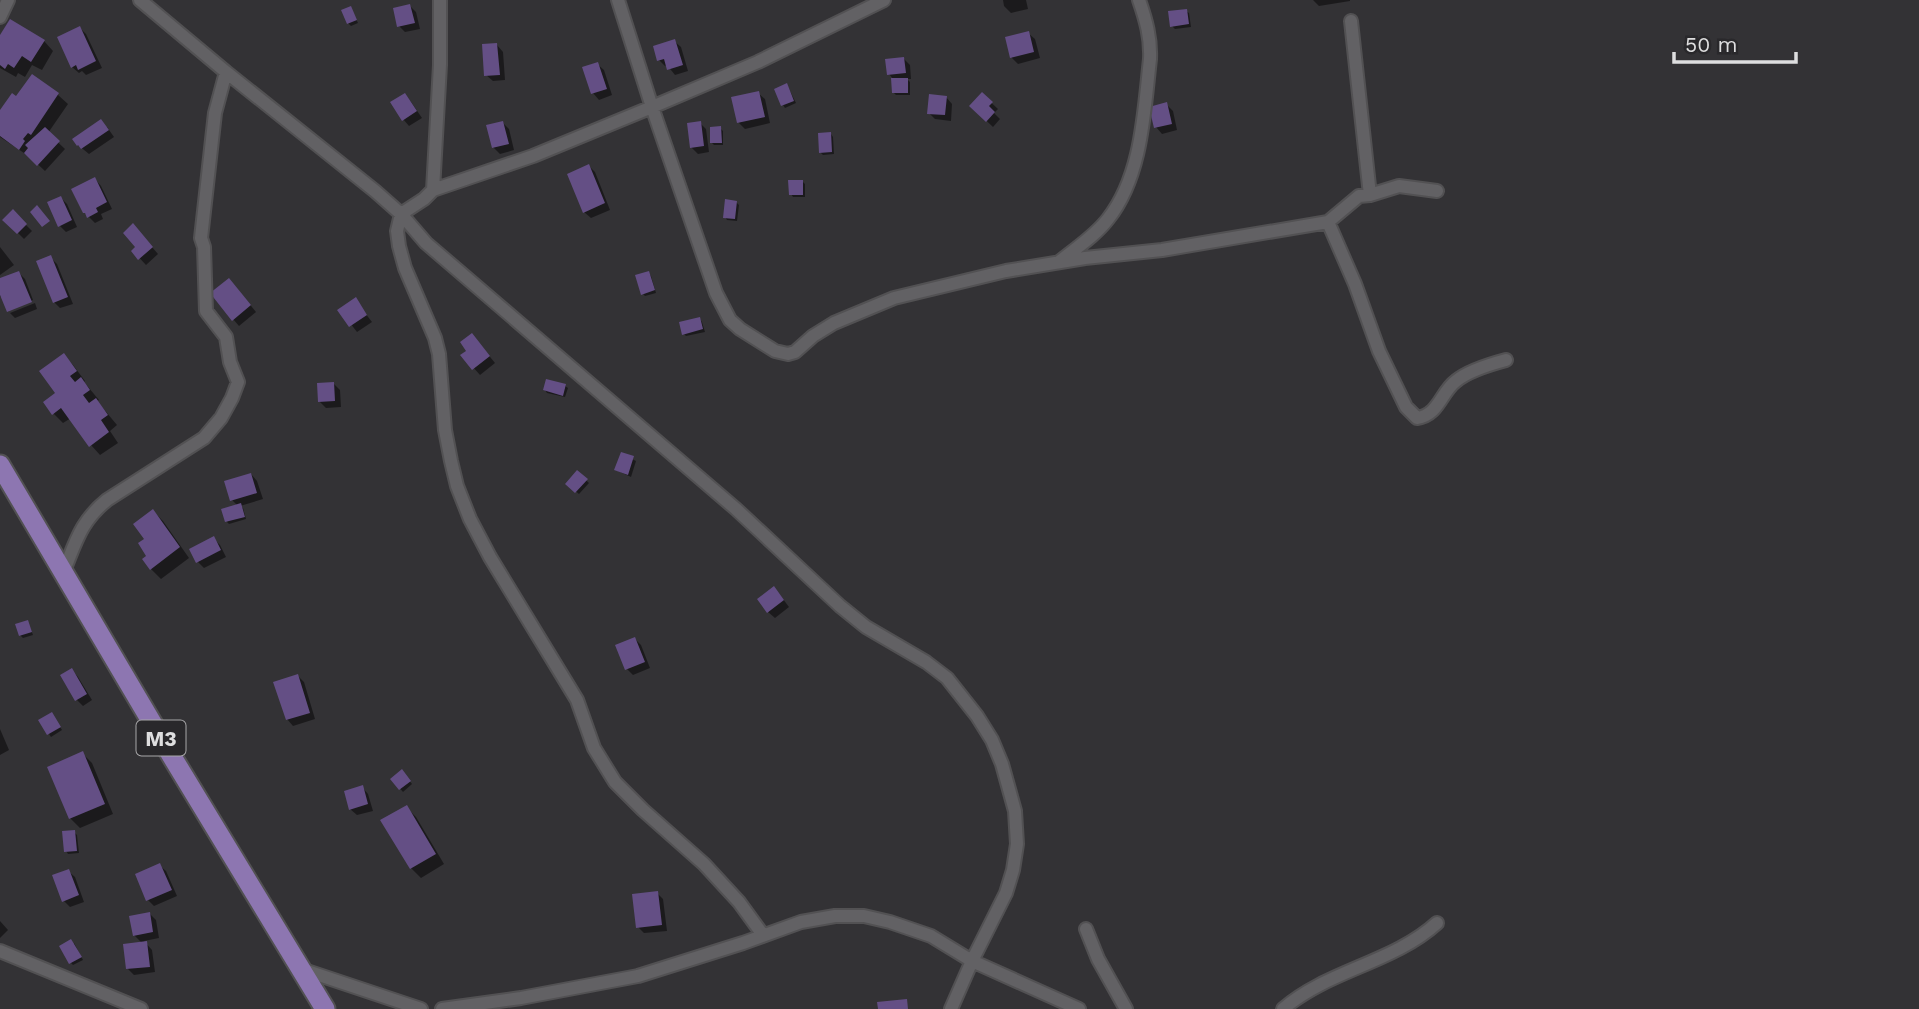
<svg xmlns="http://www.w3.org/2000/svg" width="1919" height="1009" font-family="'Work Sans',sans-serif">
<rect width="100%" height="100%" fill="#333235"/>
<path fill="#0007" d="M 1003,0 L 1026,0 L 1028,9 L 1011,13 L 1004,6 Z
M 1313,0 L 1350,0 L 1350,1 L 1319,6 Z
M 410,6 L 416,12 L 420,29 L 405,32 L 399,26 Z
M 351,8 L 358,23 L 351,26 L 348,23 Z
M 1186,11 L 1189,13 L 1191,27 L 1175,29 L 1172,26 Z
M 80,28 L 86,34 L 102,68 L 86,75 L 82,71 L 79,73 L 72,67 Z
M 1028,33 L 1035,39 L 1040,58 L 1018,64 L 1012,58 L 1007,39 Z
M 0,39 L 44,41 L 53,51 L 42,70 L 32,65 L 25,77 L 18,73 L 16,77 L 0,68 Z
M 674,41 L 681,47 L 688,71 L 675,75 L 667,65 L 665,66 L 659,60 Z
M 497,45 L 503,52 L 505,80 L 493,81 L 486,75 Z
M 904,59 L 910,65 L 911,79 L 907,79 L 910,82 L 910,95 L 896,95 L 893,92 L 893,79 L 889,74 Z
M 597,64 L 604,70 L 612,95 L 599,100 L 593,93 Z
M 32,76 L 58,95 L 68,104 L 48,133 L 65,149 L 45,171 L 30,157 L 0,137 L 0,113 L 17,98 Z
M 787,85 L 796,103 L 785,108 L 783,105 Z
M 758,93 L 765,99 L 770,123 L 745,129 L 739,123 Z
M 982,94 L 998,109 L 994,113 L 1000,119 L 993,127 L 971,106 Z
M 405,95 L 411,102 L 422,118 L 409,126 L 403,119 Z
M 946,97 L 952,104 L 951,121 L 935,119 L 929,113 Z
M 1166,104 L 1173,111 L 1177,130 L 1162,134 L 1156,127 Z
M 503,123 L 509,129 L 514,150 L 500,154 L 493,147 Z
M 700,123 L 706,129 L 709,152 L 698,154 L 691,147 Z
M 107,127 L 114,137 L 89,154 L 78,145 Z
M 720,128 L 723,131 L 723,145 L 714,145 L 712,143 Z
M 831,134 L 833,137 L 834,154 L 823,155 L 820,152 Z
M 589,166 L 595,172 L 610,210 L 591,218 L 584,212 Z
M 95,179 L 101,186 L 112,209 L 101,214 L 103,219 L 95,223 L 84,212 Z
M 802,181 L 805,184 L 805,197 L 793,197 L 791,194 Z
M 61,198 L 67,204 L 77,227 L 66,232 L 60,226 Z
M 736,202 L 739,205 L 737,221 L 727,220 L 725,217 Z
M 13,212 L 32,231 L 24,239 L 5,220 Z
M 139,232 L 158,254 L 146,265 L 133,251 L 138,247 Z
M 0,247 L 14,265 L 0,275 Z
M 51,258 L 57,264 L 73,304 L 60,308 L 54,302 Z
M 19,273 L 25,279 L 33,300 L 9,310 L 9,312 L 4,300 L 0,296 L 0,280 Z
M 649,273 L 651,276 L 656,293 L 645,296 L 643,294 Z
M 235,286 L 256,312 L 239,326 L 233,319 Z
M 355,300 L 372,322 L 357,332 L 340,310 Z
M 35,303 L 37,309 L 15,318 L 10,313 Z
M 700,319 L 702,322 L 705,332 L 686,336 L 684,334 Z
M 478,342 L 495,363 L 480,375 L 463,356 Z
M 64,355 L 73,365 L 85,381 L 84,382 L 99,400 L 97,401 L 117,425 L 110,431 L 118,443 L 100,455 L 91,445 L 71,418 L 63,423 L 53,413 Z
M 334,384 L 340,390 L 341,407 L 326,408 L 319,401 Z
M 565,386 L 568,388 L 565,397 L 547,393 L 545,390 Z
M 622,454 L 636,461 L 631,477 L 616,470 Z
M 578,473 L 589,483 L 579,494 L 567,484 Z
M 251,474 L 257,481 L 263,499 L 240,506 L 243,508 L 246,519 L 229,524 L 227,522 L 238,506 L 232,500 Z
M 153,511 L 163,521 L 189,558 L 161,579 L 151,569 L 146,539 Z
M 213,538 L 220,545 L 226,557 L 204,568 L 198,562 L 192,550 Z
M 780,595 L 789,607 L 775,618 L 768,612 Z
M 28,622 L 33,635 L 23,638 L 20,635 Z
M 635,639 L 641,645 L 650,668 L 633,675 L 627,669 Z
M 72,670 L 78,677 L 92,700 L 83,706 L 76,699 Z
M 298,676 L 304,682 L 315,719 L 293,726 L 287,719 Z
M 54,717 L 62,730 L 51,737 L 40,721 Z
M 0,729 L 9,750 L 0,755 Z
M 82,753 L 92,763 L 113,814 L 80,828 L 70,818 Z
M 402,771 L 412,784 L 403,792 L 392,779 Z
M 362,787 L 368,794 L 373,811 L 357,815 L 350,809 Z
M 406,807 L 416,817 L 444,864 L 421,878 L 411,868 Z
M 74,832 L 77,835 L 79,853 L 68,854 L 66,851 Z
M 159,865 L 166,871 L 177,896 L 154,906 L 148,900 Z
M 68,871 L 75,877 L 84,902 L 70,907 L 64,901 Z
M 657,893 L 663,899 L 667,931 L 644,933 L 638,927 Z
M 150,914 L 156,920 L 159,938 L 144,941 L 152,950 L 155,972 L 134,975 L 128,969 L 143,944 L 134,935 Z
M 0,921 L 8,930 L 0,938 Z
M 74,943 L 83,960 L 73,965 L 71,963 Z"/>
<path fill="#644f85" d="M 410,4 L 415,23 L 397,27 L 393,8 Z
M 351,6 L 357,20 L 347,24 L 341,10 Z
M 1187,9 L 1189,24 L 1170,27 L 1168,11 Z
M 10,19 L 45,40 L 31,62 L 22,56 L 14,68 L 8,64 L 5,69 L 0,65 L 0,35 Z
M 80,26 L 96,61 L 78,70 L 76,65 L 71,68 L 57,37 Z
M 1029,31 L 1034,52 L 1010,58 L 1005,37 Z
M 675,39 L 683,65 L 667,70 L 664,59 L 657,61 L 653,46 Z
M 497,43 L 500,75 L 484,76 L 482,44 Z
M 904,57 L 906,73 L 887,75 L 885,59 Z
M 598,62 L 607,89 L 591,94 L 582,67 Z
M 32,74 L 59,93 L 31,135 L 28,133 L 23,139 L 25,141 L 19,150 L 0,136 L 0,110 L 12,93 L 16,96 Z
M 891,78 L 908,78 L 908,93 L 892,93 Z
M 787,83 L 794,101 L 781,106 L 774,89 Z
M 759,91 L 765,117 L 737,123 L 731,97 Z
M 982,92 L 993,102 L 989,106 L 995,112 L 986,122 L 969,106 Z
M 405,93 L 417,111 L 402,121 L 390,102 Z
M 929,94 L 947,96 L 945,115 L 927,114 Z
M 1167,102 L 1172,124 L 1154,128 L 1149,107 Z
M 101,119 L 109,130 L 81,149 L 78,145 L 77,146 L 72,139 Z
M 503,121 L 509,144 L 492,148 L 486,125 Z
M 701,121 L 704,146 L 690,148 L 687,123 Z
M 721,126 L 722,143 L 710,143 L 710,127 Z
M 45,127 L 60,141 L 37,166 L 24,153 L 28,148 L 25,145 Z
M 831,132 L 832,152 L 819,153 L 818,133 Z
M 589,164 L 605,203 L 583,213 L 567,174 Z
M 95,177 L 107,202 L 96,208 L 98,212 L 87,218 L 85,213 L 83,213 L 71,189 Z
M 788,180 L 803,180 L 803,195 L 789,195 Z
M 61,196 L 72,220 L 58,227 L 47,202 Z
M 725,199 L 737,201 L 735,219 L 723,218 Z
M 37,205 L 50,221 L 42,227 L 30,212 Z
M 13,209 L 27,224 L 17,234 L 2,220 Z
M 133,223 L 153,247 L 138,260 L 131,251 L 135,247 L 123,233 Z
M 51,255 L 68,297 L 53,303 L 36,261 Z
M 19,271 L 32,302 L 7,312 L 0,295 L 0,278 Z
M 649,271 L 655,290 L 641,295 L 635,275 Z
M 229,278 L 251,305 L 232,321 L 210,293 Z
M 356,297 L 367,315 L 349,327 L 337,310 Z
M 700,317 L 703,329 L 682,335 L 679,322 Z
M 472,333 L 490,356 L 472,370 L 460,355 L 466,351 L 460,342 Z
M 64,353 L 77,371 L 70,376 L 75,382 L 81,377 L 90,390 L 83,395 L 89,403 L 96,398 L 108,415 L 101,420 L 109,432 L 89,447 L 61,408 L 52,415 L 43,402 L 55,393 L 39,371 Z
M 546,379 L 566,384 L 563,396 L 543,390 Z
M 334,382 L 335,401 L 318,402 L 317,383 Z
M 621,452 L 634,456 L 628,475 L 614,470 Z
M 577,470 L 588,479 L 575,493 L 565,484 Z
M 251,473 L 257,493 L 230,501 L 224,481 Z
M 241,503 L 245,517 L 225,522 L 221,509 Z
M 153,509 L 180,547 L 150,570 L 142,559 L 146,556 L 138,543 L 144,539 L 133,524 Z
M 214,536 L 221,550 L 196,563 L 189,549 Z
M 774,586 L 784,600 L 767,613 L 757,599 Z
M 28,620 L 32,632 L 19,636 L 15,624 Z
M 635,637 L 645,662 L 625,670 L 615,645 Z
M 72,668 L 87,694 L 75,701 L 60,675 Z
M 298,674 L 310,713 L 286,720 L 273,682 Z
M 52,712 L 61,727 L 47,735 L 38,720 Z
M 83,751 L 105,804 L 69,819 L 47,767 Z
M 402,769 L 411,781 L 399,790 L 390,779 Z
M 363,785 L 368,804 L 349,810 L 344,791 Z
M 407,805 L 436,854 L 410,869 L 380,820 Z
M 75,830 L 77,851 L 64,852 L 62,831 Z
M 160,863 L 172,890 L 146,901 L 135,874 Z
M 69,869 L 79,895 L 62,902 L 52,875 Z
M 658,891 L 662,925 L 636,928 L 632,894 Z
M 150,912 L 153,932 L 133,936 L 129,916 Z
M 71,939 L 82,957 L 69,964 L 59,946 Z
M 147,941 L 150,967 L 126,969 L 123,944 Z
M 907,999 L 908,1009 L 878,1009 L 877,1002 Z"/>
<g fill="none" stroke-linecap="round" stroke-linejoin="round">
<g stroke="#525153" stroke-width="16">
<path id="street" d="M 140,0 L 226,72 L 375,191 L 401,214 L 426,243 L 736,509 L 840,606 L 866,627 L 926,662 L 947,678 L 977,716 L 992,740 L 1002,764 L 1015,811 L 1017,844 L 1013,870 L 1006,893 L 972,961 L 951,1009
M 440,0 L 440,65 L 433,190 L 424,199 L 401,214 L 397,231 L 399,246 L 405,268 L 435,338 L 439,354 L 445,430 L 451,461 L 457,486 L 470,519 L 490,557 L 577,700 L 594,748 L 615,782 L 643,810 L 704,864 L 739,902 L 763,935
M 618,0 L 652,107 L 716,293 L 730,320 L 740,329 L 775,351 L 788,354 L 795,352 L 813,336 L 834,323 L 894,298 L 1006,271 L 1085,258 L 1162,250 L 1328,222 L 1359,196 L 1370,195 L 1399,186 L 1437,191
M 0,17 L 8,0
M 1351,21 L 1370,195
M 433,190 L 533,156 L 652,107 L 758,62 L 884,0
M 1328,222 L 1355,284 L 1379,351 L 1406,407 L 1417,418 C 1439,415 1441,392 1456,381 C 1468,371 1491,364 1506,360
M 1059,262 C 1076,248 1095,236 1108,219 C 1142,176 1144,112 1150,59 C 1151,38 1146,20 1139,0
M 63,573 C 76,542 80,522 107,500 L 204,438 L 221,418 L 232,398 L 238,382 L 230,362 L 226,337 L 206,311 L 204,247 L 201,238 L 215,113 L 226,72
M 1086,929 L 1098,959 L 1126,1009
M 0,951 L 141,1009
M 301,969 L 421,1009
M 442,1009 L 521,998 L 638,976 L 743,943 L 801,922 L 835,916 L 864,916 L 890,922 L 931,936 L 972,961 L 1079,1009
M 1283,1009 C 1328,970 1393,963 1437,923"/>
</g>
<g stroke="#525153" stroke-width="23">
<path id="primary" d="M 0,465 L 171,755 L 325,1009"/>
</g>
<use href="#street" stroke="#626164" stroke-width="12"/>
<use href="#primary" stroke="#8d76b1" stroke-width="19"/>
</g>
<g text-anchor="middle" dominant-baseline="central" stroke-width="6" stroke-linejoin="round" paint-order="stroke">
<rect fill="#29282b" stroke="#a8a7a9" stroke-width="2" x="136.5" y="720.5" width="49" height="35" rx="5"/>
<g font-size="21" font-weight="bold" fill="#dededf">
<text x="161" y="738">M3</text>
</g>
</g>
<path d="M1674 52v10h122v-10" fill="none" stroke="#dededf" stroke-width="3.5"/>
<text x="1685" y="52" font-size="21" fill="#dededf" stroke="#29282b" stroke-width="5" paint-order="stroke">50 m</text>
</svg>
